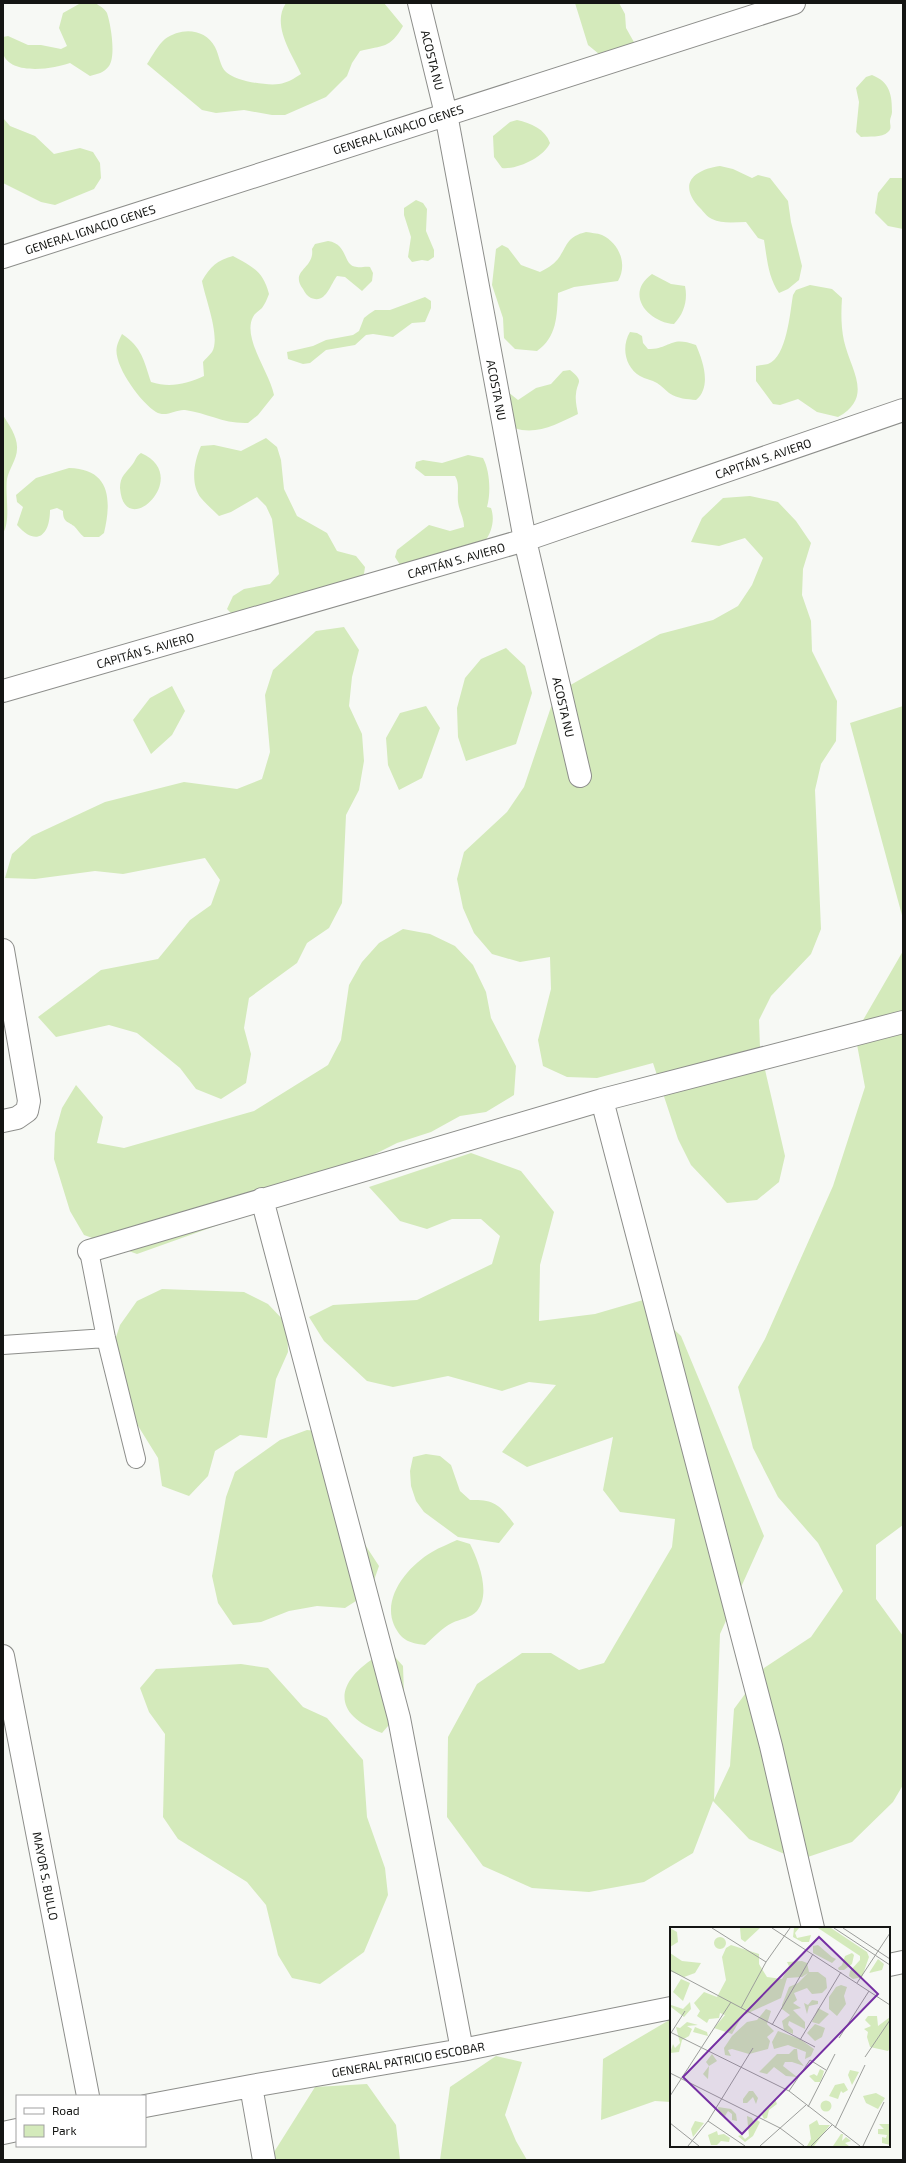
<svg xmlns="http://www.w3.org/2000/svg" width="906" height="2163" font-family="'Exo 2',sans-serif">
<rect width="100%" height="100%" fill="#f7f9f5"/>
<path fill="#d4eabb" d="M 95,3 C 100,6 104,8 107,13 C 111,25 116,56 109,66 C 104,73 97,74 90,76 L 70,63 C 54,69 9,76 3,53 C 2,48 3,42 3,37 L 8,36 L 28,45 L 41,45 L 61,49 L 67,46 L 59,28 L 63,13 L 79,4 Z
M 286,3 L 384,3 L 403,26 C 390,49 383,45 360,51 L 352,63 L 347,76 L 326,97 L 285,115 L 272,115 L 244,110 L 216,113 L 202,110 L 147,64 C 152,56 158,45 165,39 C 181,27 205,28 215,47 C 219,54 220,67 226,72 C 235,81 267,86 279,84 C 287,83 295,78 301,74 C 292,54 271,25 286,3 Z
M 575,3 L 619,3 L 625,14 L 626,28 L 639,51 L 616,60 L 599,54 L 588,45 Z
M 872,75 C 890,82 892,95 892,112 C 892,115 890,118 890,121 C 890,126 892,128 888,132 C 882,138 868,136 861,137 L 856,132 L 859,102 L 856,88 L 866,77 Z
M 3,118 L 10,126 L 35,136 L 54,154 L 80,148 L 93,152 L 100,163 L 101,178 L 94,189 L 55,205 L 41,202 L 3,183 Z
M 517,120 C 531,123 545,129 550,143 C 544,157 517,170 502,168 L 494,157 L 493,136 L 510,122 Z
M 720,166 L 733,169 L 752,178 L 758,175 L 770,178 L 788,201 L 791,222 L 802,266 L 799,280 L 788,289 L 779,293 C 768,277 767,258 764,240 L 758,238 L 746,222 C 735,222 722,224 712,219 C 707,217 704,212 700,208 C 678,185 692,170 720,166 Z
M 890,178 L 903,178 L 903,229 L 888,226 L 875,213 L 878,193 Z
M 416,200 L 423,203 L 427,209 L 426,231 L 434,250 L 434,257 L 428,261 L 422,260 L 412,262 L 408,257 L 411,237 L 404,215 L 404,208 Z
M 586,232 C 591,233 597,233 602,235 C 619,243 628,264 618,281 L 574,287 L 558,293 C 557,316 557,337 537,351 L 515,349 L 504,338 L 503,318 L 492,285 L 496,249 L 502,245 L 508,248 L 521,265 L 540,272 C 546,269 553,265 558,259 C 568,245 566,237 586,232 Z
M 328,241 C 349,244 342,266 357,267 C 361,268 365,266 370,267 L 373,273 L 372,281 L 362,291 L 345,277 L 337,276 C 330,285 326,304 311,298 C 307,296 305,293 303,289 C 289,270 315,269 312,249 L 315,244 Z
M 233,256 C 253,267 263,271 269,294 C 267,299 265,304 262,308 C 259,311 255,313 253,317 C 242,338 270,373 274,395 L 258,415 L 248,423 C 223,424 208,413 185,410 C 176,409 166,418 156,412 C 141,403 112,364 117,346 C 118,342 120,338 122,334 C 142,347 144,361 151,382 C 170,388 186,384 204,376 L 203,362 C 205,359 209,356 212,352 C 221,337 205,298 202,281 C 210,267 217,260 233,256 Z
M 652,274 L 671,284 L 685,286 C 688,300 684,314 674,324 C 648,322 624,294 652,274 Z
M 810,285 L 832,289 L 842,298 C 841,313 841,327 844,341 C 851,371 874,397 838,417 L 817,412 L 798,399 L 780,405 L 773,404 L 756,381 L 756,366 C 760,365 765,365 768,364 C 787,357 790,312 793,295 L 796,290 Z
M 425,297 L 431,301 L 431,308 L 425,322 L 412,323 L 393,337 L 373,334 L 366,335 L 355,345 L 326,350 L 310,363 L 303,364 L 288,359 L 287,352 L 313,346 L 326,340 L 353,335 L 359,331 L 364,318 L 369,314 L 375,310 L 390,310 Z
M 630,332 L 637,333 L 642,336 L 643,343 L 648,349 C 671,349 670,335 696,345 C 703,361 712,387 696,400 C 687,399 678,399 669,393 C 665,390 662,386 657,383 C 652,380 645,379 640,376 C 625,367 621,347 630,332 Z
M 570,370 C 585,382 577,381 576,394 C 575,400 577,408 578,414 C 559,423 536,436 515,428 L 502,387 L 518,400 L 536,388 L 551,384 L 563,371 Z
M 3,415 C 9,425 18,437 17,449 C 17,459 9,469 7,479 C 5,495 11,521 3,533 Z
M 266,438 L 277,447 L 281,460 L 284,489 L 297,516 L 327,533 L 337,551 L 356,556 L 365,567 L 364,574 L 352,583 L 319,588 L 301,600 L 232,614 L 227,609 L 233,596 L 244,589 L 270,584 L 279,574 L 272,519 L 266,506 L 257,497 L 231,512 L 219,516 C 213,510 206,504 201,498 C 190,484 194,461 201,446 L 214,445 L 241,451 Z
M 141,453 C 194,476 124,543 120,488 C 120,476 126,473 132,465 C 136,460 136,456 141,453 Z
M 468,455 L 483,458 C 490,471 491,493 487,507 L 491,508 C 495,519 492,532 485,541 L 402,568 L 395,557 L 397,550 L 429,525 L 450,531 L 464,527 C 464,518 459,511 458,502 C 457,492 460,484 455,476 L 425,476 L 415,468 L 416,462 L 423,460 L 442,463 Z
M 69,468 C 110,469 112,499 104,533 L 99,537 L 84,537 C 80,534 77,529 74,526 C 67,521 63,522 63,511 L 57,508 L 50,510 C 50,536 36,547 17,525 L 23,507 L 17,502 L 16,495 L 36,478 Z
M 750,496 L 778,502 L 796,521 L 811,543 L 803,569 L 802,595 L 811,621 L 812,651 L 837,701 L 836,741 L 821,764 L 815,790 L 821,929 L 811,954 L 771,996 L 759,1020 L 760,1048 L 785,1156 L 779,1182 L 757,1200 L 727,1203 L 691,1165 L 678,1139 L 653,1063 L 597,1078 L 567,1077 L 543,1066 L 538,1040 L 551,989 L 550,957 L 520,962 L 492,954 L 474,933 L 463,908 L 457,879 L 464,852 L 507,812 L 524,787 L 551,707 L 567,687 L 660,634 L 713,620 L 738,606 L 752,585 L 763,558 L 745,538 L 719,546 L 691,542 L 702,518 L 723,498 Z
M 344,627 L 359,650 L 352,677 L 349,706 L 362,734 L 364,761 L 359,790 L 346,815 L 342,903 L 329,928 L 307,943 L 297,963 L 249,998 L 244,1028 L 251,1054 L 246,1083 L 221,1099 L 196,1089 L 180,1068 L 137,1033 L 109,1025 L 56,1037 L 38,1017 L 101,970 L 158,959 L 190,920 L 211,905 L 220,880 L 205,858 L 123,874 L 95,871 L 35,879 L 5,878 L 12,854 L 32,836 L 105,802 L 184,782 L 237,789 L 262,779 L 270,752 L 265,695 L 273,670 L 316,631 Z
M 506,648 L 525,666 L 532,693 L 516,744 L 466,761 L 458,737 L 457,708 L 465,678 L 481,659 Z
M 172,686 L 185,711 L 172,735 L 151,754 L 133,720 L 150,698 Z
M 426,706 L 440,728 L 422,778 L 399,790 L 388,765 L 386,738 L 400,713 Z
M 903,706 L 903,919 L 850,723 Z
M 403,929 L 430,934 L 455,946 L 473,965 L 486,992 L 491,1018 L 516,1066 L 514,1095 L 486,1112 L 460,1116 L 431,1132 L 397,1143 L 274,1205 L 137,1254 L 84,1235 L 70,1211 L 54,1159 L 55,1133 L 62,1108 L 76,1085 L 103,1117 L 97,1143 L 124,1148 L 254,1111 L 328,1065 L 341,1040 L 349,985 L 362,962 L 379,943 Z
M 903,951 L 903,1525 L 876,1545 L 876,1599 L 903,1636 L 903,1785 L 893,1802 L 852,1842 L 799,1860 L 749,1839 L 713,1801 L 693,1853 L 644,1882 L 589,1892 L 532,1888 L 483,1866 L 447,1817 L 448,1737 L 477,1684 L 522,1653 L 551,1653 L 579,1670 L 604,1663 L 672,1547 L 675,1519 L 620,1512 L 603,1490 L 613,1437 L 527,1467 L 502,1452 L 556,1385 L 529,1382 L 502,1391 L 448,1376 L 393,1387 L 367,1381 L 324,1341 L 309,1317 L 333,1305 L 417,1300 L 492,1264 L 500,1236 L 481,1219 L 452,1219 L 427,1229 L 400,1221 L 369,1187 L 471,1153 L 521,1171 L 554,1212 L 540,1265 L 539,1321 L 595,1314 L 643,1300 L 681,1336 L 764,1536 L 720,1634 L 714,1800 L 730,1766 L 734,1709 L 764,1668 L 811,1637 L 843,1591 L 818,1543 L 778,1497 L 753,1448 L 738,1387 L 765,1339 L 833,1186 L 865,1087 L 855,1034 Z
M 162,1289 L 244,1292 L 268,1304 L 287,1324 L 288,1352 L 276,1379 L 267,1438 L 240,1435 L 215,1451 L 208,1476 L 189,1496 L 162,1486 L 158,1458 L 112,1384 L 110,1355 L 120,1325 L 137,1301 Z
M 307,1430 L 334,1433 L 328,1488 L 379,1566 L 370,1592 L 345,1608 L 317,1606 L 289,1611 L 261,1622 L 233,1625 L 218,1603 L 212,1576 L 226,1497 L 235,1472 L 280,1440 Z
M 426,1454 L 440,1456 L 451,1465 L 460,1491 L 470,1500 C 494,1499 500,1505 514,1524 L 499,1543 L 458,1537 L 424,1512 L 416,1501 L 411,1486 L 410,1471 L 413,1457 Z
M 457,1540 L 470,1544 C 479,1562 491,1594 477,1611 C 471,1618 460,1619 452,1623 C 442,1628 433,1638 425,1645 C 409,1643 401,1640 394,1625 C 382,1597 408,1566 432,1552 C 440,1547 449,1544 457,1540 Z
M 379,1655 L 394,1656 L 403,1666 L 404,1694 L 400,1712 L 382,1733 C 330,1714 335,1681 379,1655 Z
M 241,1664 L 268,1668 L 303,1707 L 327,1718 L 363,1760 L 367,1817 L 385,1868 L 388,1895 L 364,1952 L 320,1984 L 292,1978 L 278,1955 L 266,1905 L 247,1882 L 178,1839 L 163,1817 L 165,1734 L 149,1712 L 140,1688 L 156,1669 Z
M 671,2019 L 671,2102 L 655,2101 L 601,2120 L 603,2059 Z
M 496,2056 L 522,2062 L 505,2115 L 516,2141 L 527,2160 L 440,2160 L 450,2087 Z
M 367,2084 L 396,2125 L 400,2160 L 269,2160 L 315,2087 Z"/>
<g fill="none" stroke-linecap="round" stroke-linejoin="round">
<g stroke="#8d8e8b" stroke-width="20">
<path id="service" d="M 89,1251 L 106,1338 L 136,1459
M 3,1345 L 106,1338"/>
</g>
<g stroke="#8d8e8b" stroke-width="24">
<path id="minor" d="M 419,3 L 446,114 L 525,540 L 580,776
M 3,257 L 794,3
M 3,691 L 525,540 L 903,410
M 3,950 L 29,1101 L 27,1111 L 17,1118 L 3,1121
M 602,1100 L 771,1746 L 813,1928
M 262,1199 L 399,1718 L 462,2050
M 89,1251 L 602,1100 L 903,1022
M 3,1656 L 88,2096
M 889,1965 L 903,1962
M 251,2086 L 264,2160
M 145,2106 L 251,2086 L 462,2050 L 671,2008
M 3,2133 L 17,2130"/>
</g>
<use href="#service" stroke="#fff" stroke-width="18"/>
<use href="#minor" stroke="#fff" stroke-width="22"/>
</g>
<g text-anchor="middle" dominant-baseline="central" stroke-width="3" stroke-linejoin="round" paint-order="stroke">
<g font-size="12" fill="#141513" stroke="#fff">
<text transform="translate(433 60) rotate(76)">ACOSTA NU</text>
<text transform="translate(398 129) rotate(-18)">GENERAL IGNACIO GENES</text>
<text transform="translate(90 229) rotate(-18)">GENERAL IGNACIO GENES</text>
<text transform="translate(497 390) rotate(79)">ACOSTA NU</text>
<text transform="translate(763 458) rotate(-19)">CAPITÁN S. AVIERO</text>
<text transform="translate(456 560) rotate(-16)">CAPITÁN S. AVIERO</text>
<text transform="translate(145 650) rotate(-16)">CAPITÁN S. AVIERO</text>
<text transform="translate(564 707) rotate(77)">ACOSTA NU</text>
<text transform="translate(46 1876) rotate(79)">MAYOR S. BULLO</text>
<text transform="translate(408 2059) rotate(-10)">GENERAL PATRICIO ESCOBAR</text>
</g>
</g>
<g transform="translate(670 1927)">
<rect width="220" height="220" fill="#f7f9f5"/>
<path d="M 0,1 L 7,5 L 8,15 L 0,20 ZM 70,1 L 90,1 L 75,15 L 71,12 ZM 124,1 L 129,1 L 125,6 L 127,11 L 141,8 L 139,15 L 132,15 L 123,10 ZM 148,1 L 161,1 L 197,25 L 199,30 L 192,50 L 183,52 L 179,49 L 180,44 L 190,33 L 190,29 ZM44 16a6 6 0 1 1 12 0a6 6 0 1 1-12 0ZM 61,18 L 89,27 L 89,37 L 97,50 L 112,52 L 119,39 L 117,35 L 132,34 L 137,36 L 139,45 L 148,45 L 156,51 L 157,61 L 152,66 L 142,67 L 137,61 L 124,66 L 127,73 L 123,76 L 131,81 L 123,83 L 135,95 L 135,102 L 119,94 L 118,98 L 123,103 L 123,107 L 114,103 L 112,94 L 120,88 L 112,82 L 112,78 L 119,60 L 128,56 L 138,46 L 132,50 L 117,51 L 111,71 L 72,89 L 62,107 L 44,101 L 55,88 L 50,86 L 49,91 L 39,92 L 37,96 L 27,89 L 30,84 L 24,76 L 34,65 L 47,70 L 56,53 L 52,30 L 56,21 ZM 148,18 L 162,30 L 166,32 L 162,36 L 143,26 L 143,19 ZM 0,26 L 12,34 L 31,36 L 25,46 L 14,50 L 0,44 ZM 182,26 L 184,28 L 182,37 L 174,43 L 169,43 L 168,41 L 172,38 L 175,29 ZM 208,32 L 214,37 L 212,43 L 199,46 ZM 11,52 L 20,56 L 13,74 L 3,65 ZM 171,58 L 177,60 L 174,69 L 176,77 L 167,89 L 159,82 L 159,70 L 166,60 ZM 142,73 L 148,74 L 148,77 L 139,79 L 137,87 L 134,76 L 138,78 ZM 20,75 L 21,82 L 14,90 L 1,80 L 1,78 L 13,82 ZM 148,81 L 159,87 L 149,97 L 142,95 ZM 96,82 L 101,84 L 97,97 L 104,104 L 97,110 L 100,114 L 98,122 L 79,127 L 62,122 L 58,123 L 61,129 L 55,128 L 54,121 L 62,109 L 77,95 L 87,93 ZM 198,89 L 207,89 L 208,99 L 220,90 L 220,121 L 218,124 L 200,120 L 197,110 L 198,105 L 194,102 L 201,99 L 195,93 ZM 17,95 L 28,98 L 17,99 L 22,102 L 19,109 L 12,113 L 9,125 L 0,126 L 3,117 L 5,121 L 10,116 L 6,100 L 10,101 ZM 145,97 L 155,101 L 152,110 L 145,114 L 137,106 ZM 25,100 L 37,105 L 38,109 L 23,105 ZM 108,104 L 130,112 L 144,122 L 141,129 L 135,132 L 136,125 L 118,118 L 104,122 L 102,115 ZM 124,122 L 127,122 L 128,132 L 134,139 L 122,135 L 115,135 L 113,139 L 127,150 L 116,149 L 104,140 L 97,147 L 89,145 L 107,127 L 119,127 ZM 42,127 L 47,134 L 39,139 L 38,152 L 33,147 L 39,139 L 36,135 ZM 150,142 L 154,144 L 152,151 L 150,155 L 145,155 L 139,149 L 144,147 L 147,149 ZM 180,143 L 189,145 L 182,158 L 178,148 ZM 174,156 L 178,163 L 173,166 L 171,164 L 168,172 L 159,169 L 165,158 ZM 79,164 L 83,164 L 88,171 L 86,177 L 83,170 L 77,176 L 73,176 L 73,172 ZM 206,166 L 215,171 L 208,182 L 196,176 L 193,169 ZM 105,172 L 107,177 L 99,183 L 97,191 L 94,192 L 92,188 L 95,183 ZM150.5 179a5.5 5.5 0 1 1 11 0a5.5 5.5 0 1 1-11 0ZM 48,180 L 61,182 L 66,187 L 67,194 L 62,193 L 62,187 L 58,184 L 55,189 L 49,187 ZM 77,189 L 82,191 L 84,196 L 87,193 L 90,195 L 83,209 L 75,215 L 68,209 L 71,208 L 75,212 L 79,209 ZM 147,193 L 149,198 L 160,198 L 144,219 L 137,219 L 141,212 L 139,198 ZM 25,194 L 34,196 L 23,210 L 21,202 ZM 209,197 L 219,197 L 220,218 L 212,216 L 212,210 L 216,211 L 217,208 L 208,207 L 208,202 L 214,202 ZM 47,204 L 48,208 L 54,207 L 60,211 L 59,215 L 51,214 L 47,218 L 41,218 L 38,208 ZM 171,207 L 173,207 L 172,214 L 176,210 L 181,214 L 175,216 L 179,219 L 163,219 Z" fill="#d4eabb"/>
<path fill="none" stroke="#9c9e9b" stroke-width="1" d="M 42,1 L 96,35M 102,1 L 220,78M 164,1 L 220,38M 173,1 L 220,32M 0,43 L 145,120M 187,56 L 220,6M 71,81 L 96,35 L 120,1M 102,98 L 143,27M 0,105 L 119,164 L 190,219M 1,106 L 15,84M 169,111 L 199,64M 130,113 L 171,45M 195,130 L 220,93M 0,146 L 110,201 L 134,219M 119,164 L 140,133 L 156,143M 0,169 L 61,75M 138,180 L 165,127M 38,194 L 75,219M 0,196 L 29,219M 165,201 L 195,138M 18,219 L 38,194 L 83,121M 90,219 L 136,178M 141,219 L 162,198M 193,219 L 214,175"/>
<path fill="#752fa3" fill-opacity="0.15" stroke="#752fa3" stroke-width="2" d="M 149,10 L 208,67 L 72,207 L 13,150 Z"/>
<rect width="220" height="220" fill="none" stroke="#141513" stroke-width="2"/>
</g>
<rect width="906" height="2163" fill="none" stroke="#141513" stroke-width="8"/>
<rect x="16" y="2095" width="130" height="52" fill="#ffffff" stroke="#a1a1a1"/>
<rect x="24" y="2108" width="20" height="6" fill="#ffffff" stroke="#a1a1a1"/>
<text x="52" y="2115" font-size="12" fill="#141513">Road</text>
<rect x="24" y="2125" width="20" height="12" fill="#d4eabb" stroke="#a1a1a1"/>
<text x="52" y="2135" font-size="12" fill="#141513">Park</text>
</svg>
